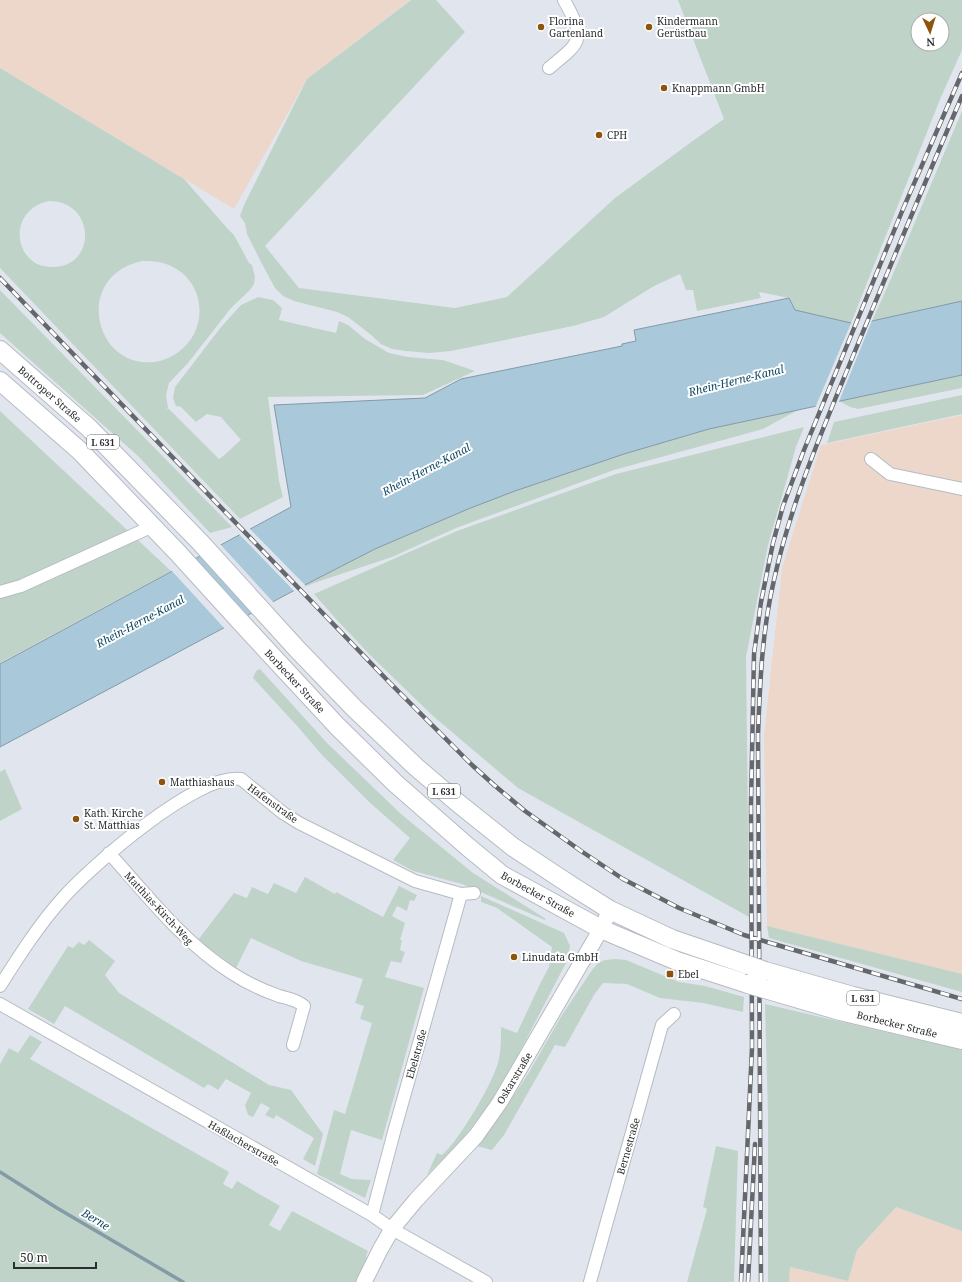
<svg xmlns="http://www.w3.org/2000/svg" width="962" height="1282" font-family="'Noto Serif',serif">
<rect width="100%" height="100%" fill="#e1e6ee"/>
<path fill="#edd7ca" d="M 0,0 L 410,0 L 307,79 L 234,209 L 0,68 Z
M 962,415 L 962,974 L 767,926 L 764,735 L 782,568 L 821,445 Z
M 896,1207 L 962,1231 L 962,1282 L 789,1282 L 789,1267 L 848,1281 L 857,1250 Z"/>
<path fill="#bfd3c8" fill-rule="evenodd" d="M 411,0 L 436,0 L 465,32 L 265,246 L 299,288 L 455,308 L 507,297 L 615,198 L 694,140 L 724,119 L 678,0 L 962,0 L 962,50 L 941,97 L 851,323 L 795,310 L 789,298 L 759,292 L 761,298 L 697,311 L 693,290 L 686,290 L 680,274 L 654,286 L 604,317 L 573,326 L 451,351 L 429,353 L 406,351 L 392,349 L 381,344 L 370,334 L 348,317 L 337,312 L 294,301 L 283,296 L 275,288 L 260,260 L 247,234 L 245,223 L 240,216 L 244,205 L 307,79 ZM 918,20 L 942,20 L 942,44 L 918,44 Z
M 0,68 L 184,179 L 227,228 L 234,235 L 249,263 L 252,265 L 255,277 L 254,284 L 250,290 L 231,308 L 188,363 L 169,383 L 166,395 L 168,408 L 166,408 L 169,409 L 219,459 C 227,454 233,446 241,440 L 221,417 L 207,414 L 196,422 L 181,407 L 176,406 L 173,398 L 175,387 L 221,327 L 241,305 L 258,297 L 273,300 L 282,308 L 279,320 L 336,333 L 339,321 L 348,325 L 365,339 L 389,353 L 408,357 L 443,360 L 475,371 L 423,395 L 268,397 L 279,481 L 283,497 L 240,519 L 0,268 ZM 49,201 C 96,201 97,267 53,267 C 13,268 6,210 49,201 ZM 142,261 C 150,261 158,261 166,264 C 206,278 211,330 177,353 C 172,356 167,359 160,361 C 96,375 70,277 142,261 Z
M 962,111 L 962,301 L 872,321 L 890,281 Z
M 0,290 L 232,527 L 210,533 L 138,456 L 0,333 Z
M 962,375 L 962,388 L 858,409 L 850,407 L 839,401 Z
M 962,395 L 962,414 L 827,443 L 834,422 Z
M 798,410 L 763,429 L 614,470 L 456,528 L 392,557 L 314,583 L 298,590 L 295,590 L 375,549 L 468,509 L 515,491 L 624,454 L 709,429 Z
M 0,411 L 171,571 L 0,663 Z
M 804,427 L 796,447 L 768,545 L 746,657 L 749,917 L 518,788 L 433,716 L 369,654 L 337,620 L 314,594 L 457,531 L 616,474 Z
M 260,669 L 328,744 L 401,814 L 473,873 L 546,919 L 545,920 L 462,884 L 413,871 L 393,860 L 410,838 L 368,801 L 322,755 L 298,727 L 253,678 L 256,671 Z
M 5,769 L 22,809 L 0,821 L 0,772 Z
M 305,877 L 335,894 L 336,892 L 383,917 L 399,886 L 417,895 L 414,901 L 410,900 L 407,911 L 397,906 L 392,916 L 405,923 L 400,940 L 402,940 L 400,950 L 405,952 L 401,963 L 391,961 L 385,977 L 424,988 L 382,1140 L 351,1130 L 340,1174 L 352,1179 L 371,1180 L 365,1198 L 317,1174 L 334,1110 L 345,1114 L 372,1023 L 360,1019 L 364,1006 L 355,1003 L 363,979 L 301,961 L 251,938 L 236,968 L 198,940 L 234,893 L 247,898 L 252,887 L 268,894 L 274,883 L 296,893 Z
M 481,896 L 564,933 L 570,946 L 567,961 L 518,1055 L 493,1098 L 462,1140 L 427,1175 L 437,1153 L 442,1155 C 459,1141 495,1080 499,1059 C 501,1049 501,1038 501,1027 L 517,1033 L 541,982 L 549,967 L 552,947 L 497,908 L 481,902 Z
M 767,926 L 962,974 L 962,992 L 769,938 Z
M 89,940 L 115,961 L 105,975 L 119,993 L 269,1085 L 291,1090 L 323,1134 L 315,1166 L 303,1159 L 314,1138 L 276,1115 L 274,1119 L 265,1115 L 270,1108 L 261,1103 L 253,1117 L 248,1115 L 245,1105 L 251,1093 L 226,1079 L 218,1090 L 208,1084 L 204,1088 L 65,1006 L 54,1024 L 28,1009 L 68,946 L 73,948 L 79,942 L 84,945 Z
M 615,959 L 626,960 L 679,982 L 705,986 L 744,997 L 743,1012 L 703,1003 L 660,998 L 627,984 L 603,983 L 594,995 L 565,1047 L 555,1045 L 504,1135 L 492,1150 L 477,1146 L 497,1121 L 528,1074 L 562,1015 L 592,970 L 598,963 L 605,960 Z
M 765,1004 L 962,1050 L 962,1231 L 896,1207 L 857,1250 L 848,1281 L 790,1267 L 789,1282 L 768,1282 L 768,1115 Z
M 30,1035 L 42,1042 L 30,1059 L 229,1172 L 223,1184 L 232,1189 L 237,1181 L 280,1206 L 269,1225 L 280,1231 L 292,1211 L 368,1251 L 366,1256 L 368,1262 L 357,1282 L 0,1282 L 0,1064 L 9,1048 L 18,1053 Z
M 716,1146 L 738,1151 L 734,1282 L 687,1282 L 707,1209 L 703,1207 Z"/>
<path fill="#a9c8da" stroke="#839aa7" d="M 789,298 L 795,310 L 851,323 L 872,321 L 962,301 L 962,375 L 709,429 L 624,454 L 515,491 L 468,509 L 375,549 L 295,590 L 0,747 L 0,664 L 291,507 L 274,405 L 425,398 L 461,379 L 622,346 L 622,344 L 636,341 L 634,330 Z"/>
<path fill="#e1e6ee" d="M 873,318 L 838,404 L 815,408 L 852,321 Z
M 249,528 L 306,586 L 295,592 L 239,534 Z
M 220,544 L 274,603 L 253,614 L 199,555 Z
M 193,558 L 248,617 L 225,629 L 171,570 Z"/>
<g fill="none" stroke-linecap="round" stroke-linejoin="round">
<path stroke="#839aa7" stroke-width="3.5" d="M 0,1172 L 57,1208 L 183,1282"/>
<g stroke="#b6bbc2" stroke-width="14">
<path id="minor" d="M 549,68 C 582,41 586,40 564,0
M 871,459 L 890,474 L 962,489
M 0,592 L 21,586 L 153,526
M 109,853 C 147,895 182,941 230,972 C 245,982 262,990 279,996 C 289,999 295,999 304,1006 L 293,1045
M 0,986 C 19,956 38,926 62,899 C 90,867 198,772 241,779 L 283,813 L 299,823 L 415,881 L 461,894 L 474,893
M 0,1004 L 372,1215 L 392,1229 L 486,1282
M 372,1215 L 394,1132 L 461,894
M 590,1282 L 662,1025 L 674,1014"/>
</g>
<g stroke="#b6bbc2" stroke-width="17">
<path id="tertiary" d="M 364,1282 L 380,1250 L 392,1229 L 416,1200 L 476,1136 L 500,1102 L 601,929 L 610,910"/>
</g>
<g stroke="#b6bbc2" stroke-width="20">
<path id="primary" d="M 0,350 L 89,428 L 200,542 L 297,649 L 354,708 L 416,767 L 458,803 L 513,847 L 572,886 L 610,910 L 672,939 L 748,965
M 0,381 L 80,451 L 177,552 L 248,630 L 337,726 L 395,783 L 468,847 L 502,875 L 601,929 L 677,961 L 748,984
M 765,971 L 853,996 L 962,1023
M 765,989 L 840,1011 L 962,1040"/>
</g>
<use href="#minor" stroke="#fff" stroke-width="12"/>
<use href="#tertiary" stroke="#fff" stroke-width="15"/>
<use href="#primary" stroke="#fff" stroke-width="18"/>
<g stroke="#64676c" stroke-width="4.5">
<path id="rail" d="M 0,278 L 390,683 L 472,765 L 494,785 L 525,811 L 581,851 L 623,879 L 679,908 L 744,935 L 767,942 L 962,999
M 741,1282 L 752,1048 L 751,805 L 754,654 L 761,602 L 773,543 L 783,506 L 804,450 L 903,209 L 962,73
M 748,1282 L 755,1144
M 761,1282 L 758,735 C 760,682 762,631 774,580 C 791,502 823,429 853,356 C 889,269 925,182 962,96"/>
</g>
<use href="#rail" stroke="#fff" stroke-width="3" stroke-dasharray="9" stroke-linecap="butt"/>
<g stroke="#b6bbc2" stroke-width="20" stroke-linecap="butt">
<path id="primary-bridge" d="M 748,965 L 765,971
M 748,984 L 765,989"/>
</g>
<use href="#primary-bridge" stroke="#fff" stroke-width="18"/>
</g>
<g fill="#8d540b" stroke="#fff" stroke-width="1.5">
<circle cx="541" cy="27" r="4"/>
<circle cx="649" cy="27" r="4"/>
<circle cx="664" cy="88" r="4"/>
<circle cx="599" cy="135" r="4"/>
<circle cx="162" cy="782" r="4"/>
<circle cx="76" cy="819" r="4"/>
<circle cx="514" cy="957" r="4"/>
<rect x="666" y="970" width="8" height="8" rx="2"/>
</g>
<g text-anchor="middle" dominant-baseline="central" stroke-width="4" stroke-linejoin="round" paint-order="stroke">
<g fill="#fff" stroke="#6b6c6e" stroke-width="1">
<rect x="87" y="435" width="32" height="14" rx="3"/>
<rect x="428" y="784" width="32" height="14" rx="3"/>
<rect x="847" y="991" width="32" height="14" rx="3"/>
</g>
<g font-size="9" font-weight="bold" fill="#2b2d30">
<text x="103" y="442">L 631</text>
<text x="444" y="791">L 631</text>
<text x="863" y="998">L 631</text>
</g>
<g font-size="10" fill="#2b2d30" stroke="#fff" text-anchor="start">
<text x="549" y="21">Florina<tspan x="549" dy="12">Gartenland</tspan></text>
<text x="657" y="21">Kindermann<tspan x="657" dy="12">Gerüstbau</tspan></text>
<text x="672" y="88">Knappmann GmbH</text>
<text x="607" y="135">CPH</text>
<text x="170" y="782">Matthiashaus</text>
<text x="84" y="813">Kath. Kirche<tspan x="84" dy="12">St. Matthias</tspan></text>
<text x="522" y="957">Linudata GmbH</text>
<text x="678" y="974">Ebel</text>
</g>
<g font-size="10" fill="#2b2d30" stroke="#fff">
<text transform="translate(50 394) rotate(41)">Bottroper Straße</text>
<text transform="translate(295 681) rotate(47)">Borbecker Straße</text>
<text transform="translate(273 803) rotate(36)">Hafenstraße</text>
<text transform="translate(538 894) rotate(29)">Borbecker Straße</text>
<text transform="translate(159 908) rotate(47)">Matthias-Kirch-Weg</text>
<text transform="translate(897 1024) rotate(14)">Borbecker Straße</text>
<text transform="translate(416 1054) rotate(-74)">Ebelstraße</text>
<text transform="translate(514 1078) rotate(-59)">Oskarstraße</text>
<text transform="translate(244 1143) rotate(30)">Haßlacherstraße</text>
<text transform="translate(628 1146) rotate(-74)">Bernestraße</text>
</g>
<g font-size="11" font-style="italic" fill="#0e4862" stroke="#fff">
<text transform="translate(736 380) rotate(-14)">Rhein-Herne-Kanal</text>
<text transform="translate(426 469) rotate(-28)">Rhein-Herne-Kanal</text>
<text transform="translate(140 621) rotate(-28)">Rhein-Herne-Kanal</text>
<text transform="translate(96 1219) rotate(31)">Berne</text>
</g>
</g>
<g transform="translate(930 32) rotate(176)"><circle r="19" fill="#ffffff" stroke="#aaabac"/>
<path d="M0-3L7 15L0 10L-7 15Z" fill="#8d540b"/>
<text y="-6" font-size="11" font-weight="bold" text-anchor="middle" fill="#2b2d30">N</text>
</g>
<path d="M14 1262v6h82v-6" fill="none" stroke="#2b2d30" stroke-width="2"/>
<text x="20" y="1262" font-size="12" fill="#2b2d30" stroke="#ffffff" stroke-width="3" paint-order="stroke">50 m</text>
</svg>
